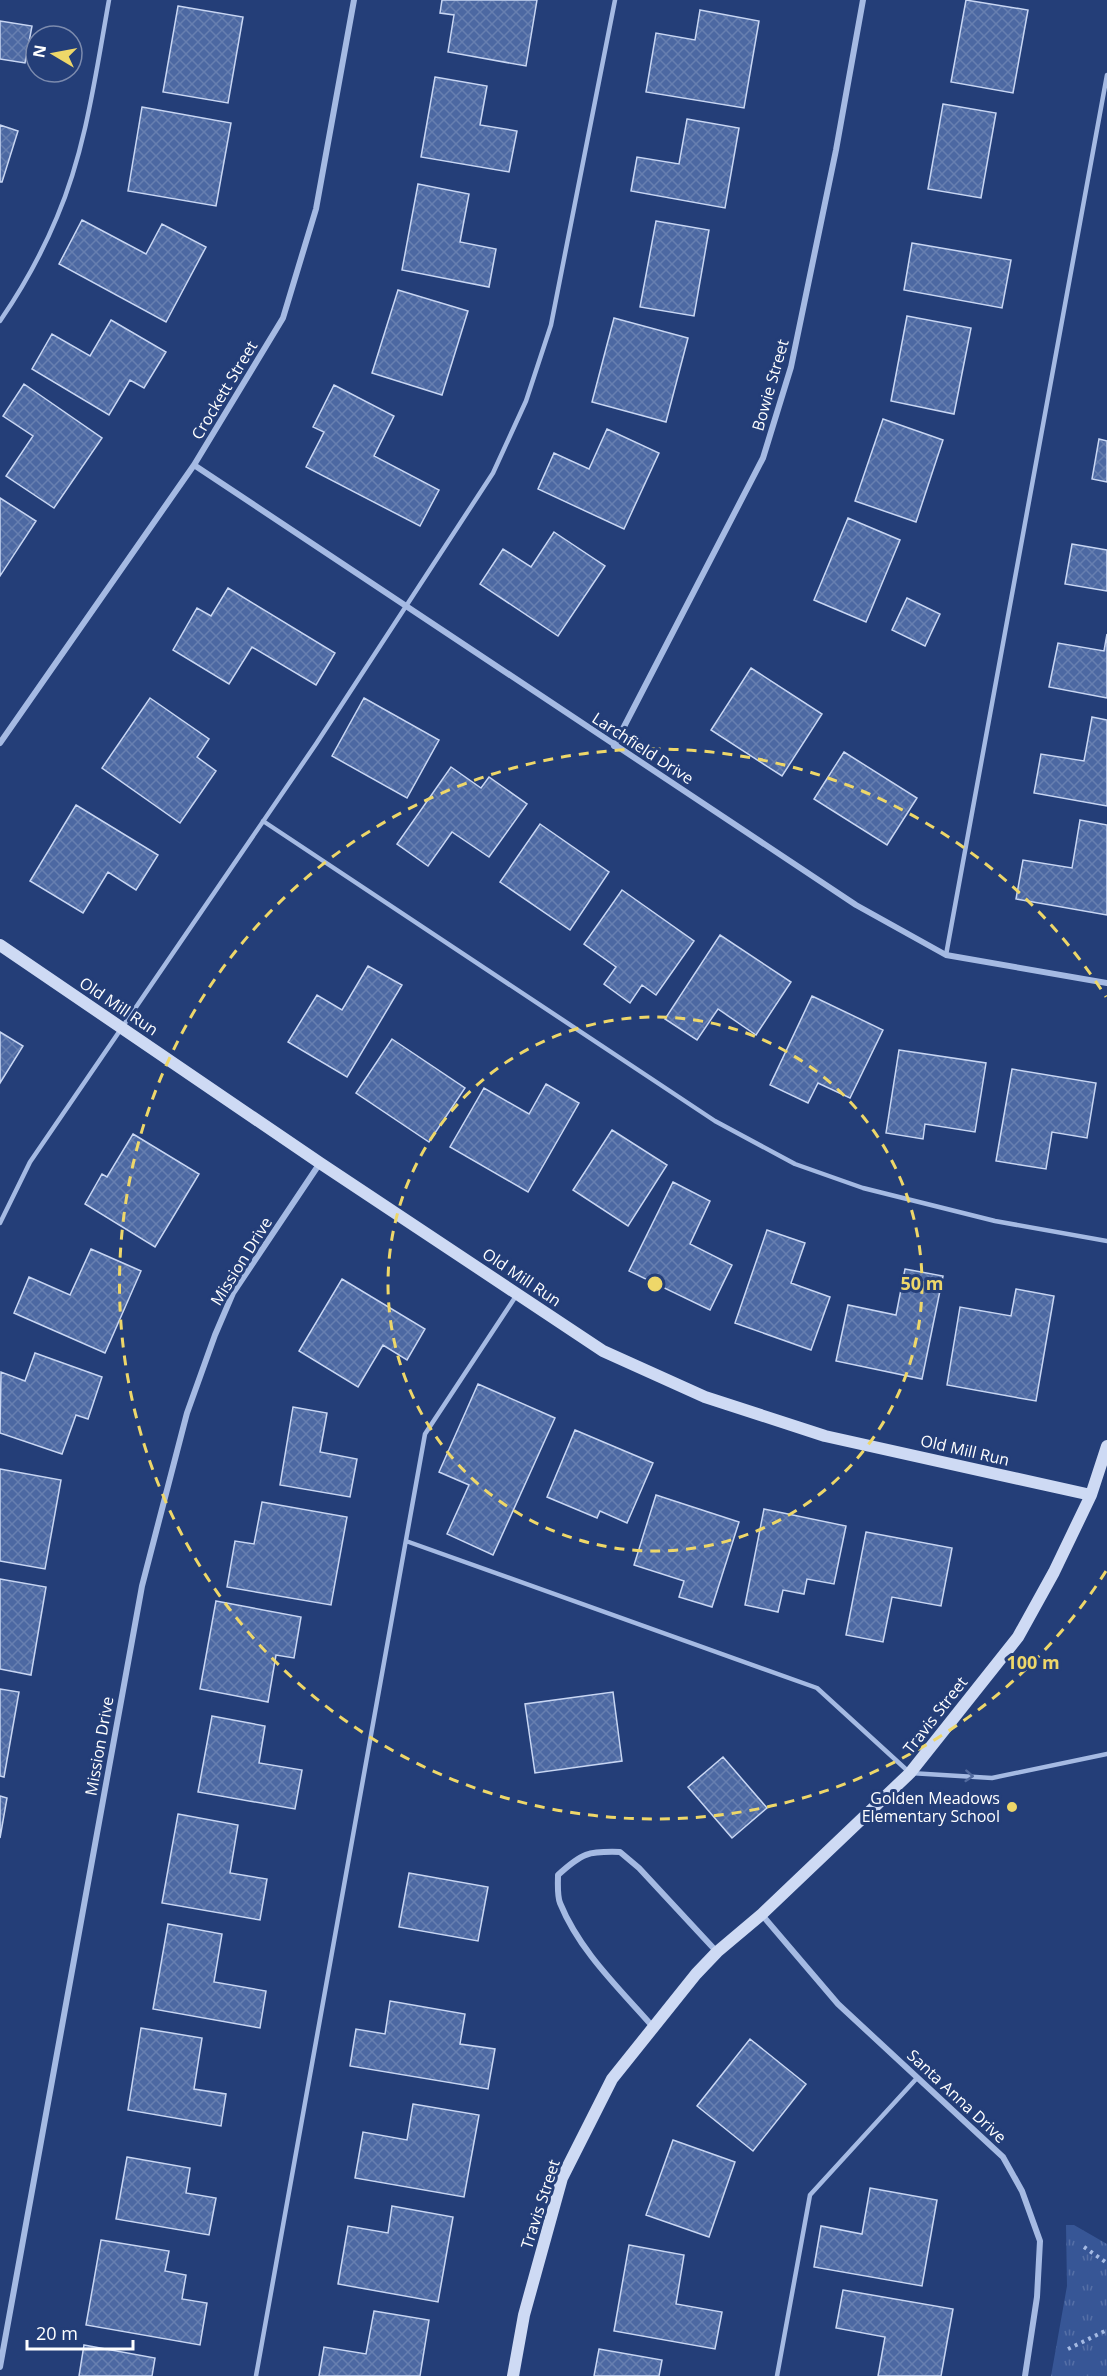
<svg xmlns="http://www.w3.org/2000/svg" width="1107" height="2376" font-family="'Open Sans',sans-serif">
<defs>
<pattern id="park-tufts" width="24" height="20" patternUnits="userSpaceOnUse" patternTransform="scale(1.5)"><rect width="24" height="20" fill="#375696"/><path d="M3 7l-1-3M5 7V3M7 7l1-3M15 17l-1-3M17 17v-4M19 17l1-3" fill="none" stroke="#556fa6"/></pattern>
<pattern id="building-cross-hatch" width="8" height="8" patternUnits="userSpaceOnUse" patternTransform="scale(1.5)"><rect width="8" height="8" fill="#4c68a2"/><path d="M0 0l8 8M0 8l8-8" fill="none" stroke="#677fb0"/></pattern>
</defs>
<rect width="100%" height="100%" fill="#243e78"/>
<path fill="url(#park-tufts)" d="M 1066,2225 L 1074,2225 L 1107,2244 L 1107,2376 L 1051,2376 L 1067,2286 Z"/>
<path fill="url(#building-cross-hatch)" stroke="#c8d6f3" stroke-width="1.5" d="M 442,0 L 537,0 L 526,66 L 448,52 L 454,15 L 440,13 Z
M 966,0 L 1028,10 L 1013,93 L 951,82 Z
M 178,6 L 243,17 L 228,103 L 163,92 Z
M 700,10 L 759,21 L 744,108 L 646,92 L 656,33 L 695,40 Z
M 0,21 L 32,26 L 25,63 L 0,59 Z
M 435,77 L 487,86 L 480,125 L 517,131 L 509,172 L 421,157 Z
M 943,104 L 996,113 L 981,198 L 928,189 Z
M 142,107 L 231,123 L 216,206 L 128,191 Z
M 687,119 L 739,128 L 725,208 L 631,191 L 637,157 L 679,164 Z
M 0,125 L 18,131 L 2,182 L 0,182 Z
M 418,184 L 469,194 L 460,242 L 496,249 L 489,287 L 402,270 Z
M 82,220 L 146,254 L 162,224 L 206,247 L 166,322 L 59,264 Z
M 656,221 L 709,230 L 694,316 L 640,307 Z
M 912,243 L 1011,260 L 1002,308 L 904,290 Z
M 398,290 L 468,311 L 442,395 L 372,373 Z
M 907,316 L 971,328 L 954,414 L 891,401 Z
M 614,318 L 688,338 L 666,422 L 592,402 Z
M 111,320 L 166,352 L 144,388 L 130,380 L 109,415 L 32,369 L 52,334 L 90,356 Z
M 24,384 L 102,438 L 54,508 L 6,476 L 33,436 L 3,416 Z
M 334,385 L 394,416 L 374,456 L 439,490 L 420,526 L 306,467 L 324,432 L 313,427 Z
M 883,419 L 943,440 L 916,522 L 855,501 Z
M 607,429 L 659,453 L 624,529 L 538,489 L 554,453 L 589,469 Z
M 1099,439 L 1107,441 L 1107,482 L 1092,479 Z
M 0,498 L 36,521 L 0,576 Z
M 848,518 L 900,540 L 866,622 L 814,600 Z
M 554,532 L 605,566 L 558,636 L 480,584 L 503,549 L 531,567 Z
M 1072,544 L 1107,550 L 1107,591 L 1065,584 Z
M 228,588 L 335,653 L 316,685 L 252,647 L 229,684 L 173,650 L 197,608 L 211,616 Z
M 907,598 L 940,614 L 925,646 L 892,630 Z
M 1107,634 L 1107,698 L 1049,687 L 1058,643 L 1104,651 Z
M 751,668 L 822,714 L 782,776 L 711,730 Z
M 150,698 L 209,739 L 197,757 L 216,771 L 180,823 L 102,768 Z
M 364,698 L 439,740 L 407,798 L 332,756 Z
M 1092,717 L 1107,720 L 1107,806 L 1034,793 L 1041,754 L 1084,761 Z
M 844,752 L 917,798 L 887,845 L 814,799 Z
M 451,767 L 481,788 L 489,777 L 527,804 L 489,857 L 452,832 L 428,866 L 397,844 Z
M 76,805 L 158,855 L 136,890 L 108,872 L 83,913 L 30,881 Z
M 1080,820 L 1107,825 L 1107,915 L 1016,899 L 1023,860 L 1072,868 Z
M 540,824 L 609,872 L 570,930 L 500,882 Z
M 622,890 L 694,941 L 656,995 L 642,985 L 630,1003 L 604,984 L 616,967 L 584,944 Z
M 720,935 L 791,982 L 756,1035 L 718,1009 L 697,1040 L 665,1019 Z
M 368,966 L 402,985 L 347,1077 L 288,1042 L 317,995 L 342,1010 Z
M 812,996 L 883,1030 L 850,1098 L 818,1083 L 808,1103 L 770,1085 Z
M 0,1032 L 23,1046 L 0,1083 Z
M 392,1039 L 465,1088 L 429,1142 L 356,1093 Z
M 899,1050 L 986,1063 L 975,1132 L 925,1124 L 923,1139 L 886,1133 Z
M 1012,1069 L 1096,1083 L 1087,1138 L 1052,1132 L 1046,1169 L 996,1161 Z
M 546,1084 L 579,1103 L 528,1192 L 450,1147 L 484,1088 L 529,1114 Z
M 612,1130 L 667,1165 L 628,1226 L 573,1190 Z
M 133,1134 L 199,1174 L 155,1247 L 85,1204 L 102,1174 L 107,1177 Z
M 673,1182 L 710,1201 L 690,1244 L 732,1265 L 710,1310 L 629,1271 Z
M 767,1230 L 805,1243 L 791,1283 L 830,1297 L 811,1350 L 735,1323 Z
M 91,1249 L 141,1271 L 105,1353 L 14,1313 L 29,1277 L 70,1295 Z
M 905,1269 L 943,1276 L 922,1379 L 836,1361 L 848,1305 L 896,1315 Z
M 342,1279 L 425,1329 L 407,1360 L 383,1345 L 358,1387 L 299,1351 Z
M 1016,1289 L 1054,1296 L 1036,1401 L 947,1385 L 960,1307 L 1011,1316 Z
M 35,1353 L 102,1377 L 88,1419 L 76,1415 L 62,1454 L 0,1433 L 1,1372 L 25,1381 Z
M 478,1384 L 555,1418 L 493,1555 L 447,1534 L 469,1485 L 439,1472 Z
M 293,1407 L 327,1413 L 320,1452 L 357,1459 L 350,1497 L 280,1485 Z
M 575,1430 L 653,1463 L 627,1523 L 600,1511 L 597,1518 L 547,1497 Z
M 0,1469 L 61,1480 L 45,1569 L 0,1561 Z
M 656,1495 L 739,1522 L 712,1607 L 679,1597 L 684,1581 L 634,1565 Z
M 262,1502 L 347,1517 L 331,1605 L 227,1587 L 235,1541 L 254,1544 Z
M 764,1509 L 846,1526 L 834,1584 L 807,1579 L 804,1594 L 783,1590 L 778,1612 L 745,1605 Z
M 866,1532 L 952,1548 L 941,1606 L 892,1597 L 883,1642 L 846,1635 Z
M 0,1579 L 46,1587 L 31,1675 L 0,1669 Z
M 216,1601 L 301,1617 L 294,1658 L 276,1655 L 268,1702 L 200,1689 Z
M 0,1689 L 19,1692 L 4,1777 L 0,1776 Z
M 613,1692 L 622,1761 L 535,1773 L 525,1704 Z
M 212,1716 L 265,1726 L 259,1763 L 302,1770 L 295,1809 L 198,1792 Z
M 723,1757 L 767,1808 L 732,1838 L 688,1787 Z
M 0,1796 L 7,1798 L 0,1838 Z
M 178,1814 L 238,1825 L 230,1873 L 267,1879 L 260,1920 L 162,1903 Z
M 409,1873 L 488,1887 L 478,1941 L 399,1927 Z
M 168,1924 L 222,1934 L 214,1982 L 266,1991 L 260,2028 L 153,2009 Z
M 390,2001 L 465,2014 L 460,2044 L 495,2049 L 488,2089 L 350,2066 L 356,2029 L 385,2034 Z
M 141,2028 L 202,2038 L 194,2089 L 226,2094 L 221,2126 L 128,2110 Z
M 750,2039 L 806,2084 L 753,2151 L 697,2106 Z
M 413,2104 L 479,2115 L 464,2197 L 355,2178 L 363,2132 L 407,2140 Z
M 673,2140 L 735,2162 L 709,2237 L 646,2215 Z
M 127,2157 L 190,2168 L 186,2193 L 216,2198 L 209,2235 L 116,2219 Z
M 870,2188 L 937,2200 L 922,2286 L 814,2267 L 821,2226 L 862,2234 Z
M 392,2206 L 453,2217 L 438,2302 L 338,2284 L 348,2226 L 388,2233 Z
M 101,2240 L 169,2251 L 165,2271 L 186,2275 L 182,2299 L 207,2303 L 200,2345 L 86,2325 Z
M 629,2245 L 684,2255 L 676,2304 L 722,2312 L 715,2349 L 614,2331 Z
M 843,2290 L 953,2309 L 941,2376 L 878,2376 L 885,2337 L 836,2328 Z
M 374,2311 L 429,2320 L 420,2376 L 319,2376 L 324,2347 L 366,2354 Z
M 84,2345 L 155,2358 L 152,2376 L 79,2376 Z
M 599,2349 L 662,2360 L 659,2376 L 594,2376 Z"/>
<g fill="none" stroke-linecap="round" stroke-linejoin="round">
<path stroke="#a5bae3" stroke-width="4" stroke-dasharray="3 4.5" stroke-linecap="butt" d="M 1084,2247 L 1107,2263
M 1068,2349 L 1107,2330"/>
<path stroke="#a5bae3" stroke-width="4.5" d="M 0,321 C 22,289 42,253 57,217 C 86,149 96,72 109,0
M 263,821 L 715,1121 L 795,1164 L 863,1188 L 995,1221 L 1107,1241
M 946,955 L 1107,75
M 0,1223 L 30,1162 L 316,744 L 493,473 L 526,401 L 551,325 L 615,0
M 406,1541 L 817,1688 L 910,1773 L 992,1778 L 1107,1754
M 256,2376 L 425,1434 L 516,1296
M 777,2376 L 810,2195 L 917,2078"/>
<path stroke="#a5bae3" stroke-width="6" d="M 194,465 L 856,905 L 946,955 L 1107,983
M 0,743 L 194,465 L 283,318 L 316,209 L 354,0
M 614,746 L 763,458 L 791,367 L 836,150 L 863,0
M 762,1915 L 838,2004 L 1003,2157 L 1022,2191 L 1040,2241 L 1037,2297 L 1025,2376
M 653,2027 C 619,1988 580,1952 560,1903 C 557,1895 558,1884 558,1875 C 582,1853 588,1851 620,1852 L 639,1868 L 717,1952
M 0,2367 L 142,1586 L 187,1413 L 215,1335 L 233,1293 L 320,1163"/>
<path stroke="#cedaf4" stroke-width="12" d="M 0,945 L 320,1163 L 603,1351 L 705,1397 L 825,1436 L 1091,1495
M 513,2376 L 524,2315 L 562,2178 L 612,2079 L 696,1974 L 717,1952 L 762,1914 L 910,1773 L 1018,1637 L 1054,1572 L 1091,1495 L 1107,1446"/>
</g>
<defs><path id="oneway-chevron" d="M-2-3.5L2.5 0L-2 3.5" fill="none" stroke-width="1.6" stroke-linecap="round" stroke-linejoin="round" transform="scale(1.5)"/></defs>
<use stroke="#51699d" href="#oneway-chevron" transform="translate(969 1776) rotate(4)"/>
<g fill="none" stroke="#eed769" stroke-width="3" stroke-dasharray="10 8">
<circle cx="655" cy="1284" r="267"/>
<path d="M1106 1571A535 535 0 1 1 1106 997"/>
</g>
<circle fill="#eed769" stroke="#243e78" stroke-width="2" cx="1012" cy="1807" r="6"/>
<g text-anchor="middle" dominant-baseline="central" stroke-width="6" stroke-linejoin="round" paint-order="stroke">
<g font-size="16" fill="#fff" stroke="#243e78">
<text transform="translate(770 385) rotate(-74)">Bowie Street</text>
<text transform="translate(224 390) rotate(-59)">Crockett Street</text>
<text transform="translate(643 748) rotate(33)">Larchfield Drive</text>
<text transform="translate(119 1006) rotate(34)">Old Mill Run</text>
<text transform="translate(241 1261) rotate(-58)">Mission Drive</text>
<text transform="translate(522 1277) rotate(34)">Old Mill Run</text>
<text transform="translate(965 1450) rotate(13)">Old Mill Run</text>
<text transform="translate(935 1715) rotate(-52)">Travis Street</text>
<text transform="translate(99 1746) rotate(-80)">Mission Drive</text>
<text transform="translate(957 2096) rotate(43)">Santa Anna Drive</text>
<text transform="translate(540 2204) rotate(-72)">Travis Street</text>
</g>
<g font-size="16" fill="#fff" stroke="#243e78" text-anchor="end">
<text x="1000" y="1798">Golden Meadows<tspan x="1000" dy="18">Elementary School</tspan></text>
</g>
</g>
<circle cx="655" cy="1284" r="9" fill="#eed769" stroke="#243e78" stroke-width="3"/>
<g font-size="18" text-anchor="middle" font-weight="bold" fill="#eed769" stroke="#243e78" stroke-width="6" stroke-linejoin="round" paint-order="stroke">
<text x="922" y="1290">50 m</text>
<text x="1033" y="1669">100 m</text>
</g>
<g transform="translate(54 54) rotate(280)"><circle r="28" fill="#243e78" stroke="#7c8bae" stroke-width="1.5"/>
<path d="M0-4.5L10 22L0 15L-10 22Z" fill="#eed769"/>
<text y="-9" font-size="16" font-weight="bold" text-anchor="middle" fill="#ffffff">N</text>
</g>
<path d="M27 2340v9h106v-9" fill="none" stroke="#ffffff" stroke-width="3"/>
<text x="36" y="2340" font-size="18" fill="#ffffff" stroke="#243e78" stroke-width="4.5" paint-order="stroke">20 m</text>
</svg>
